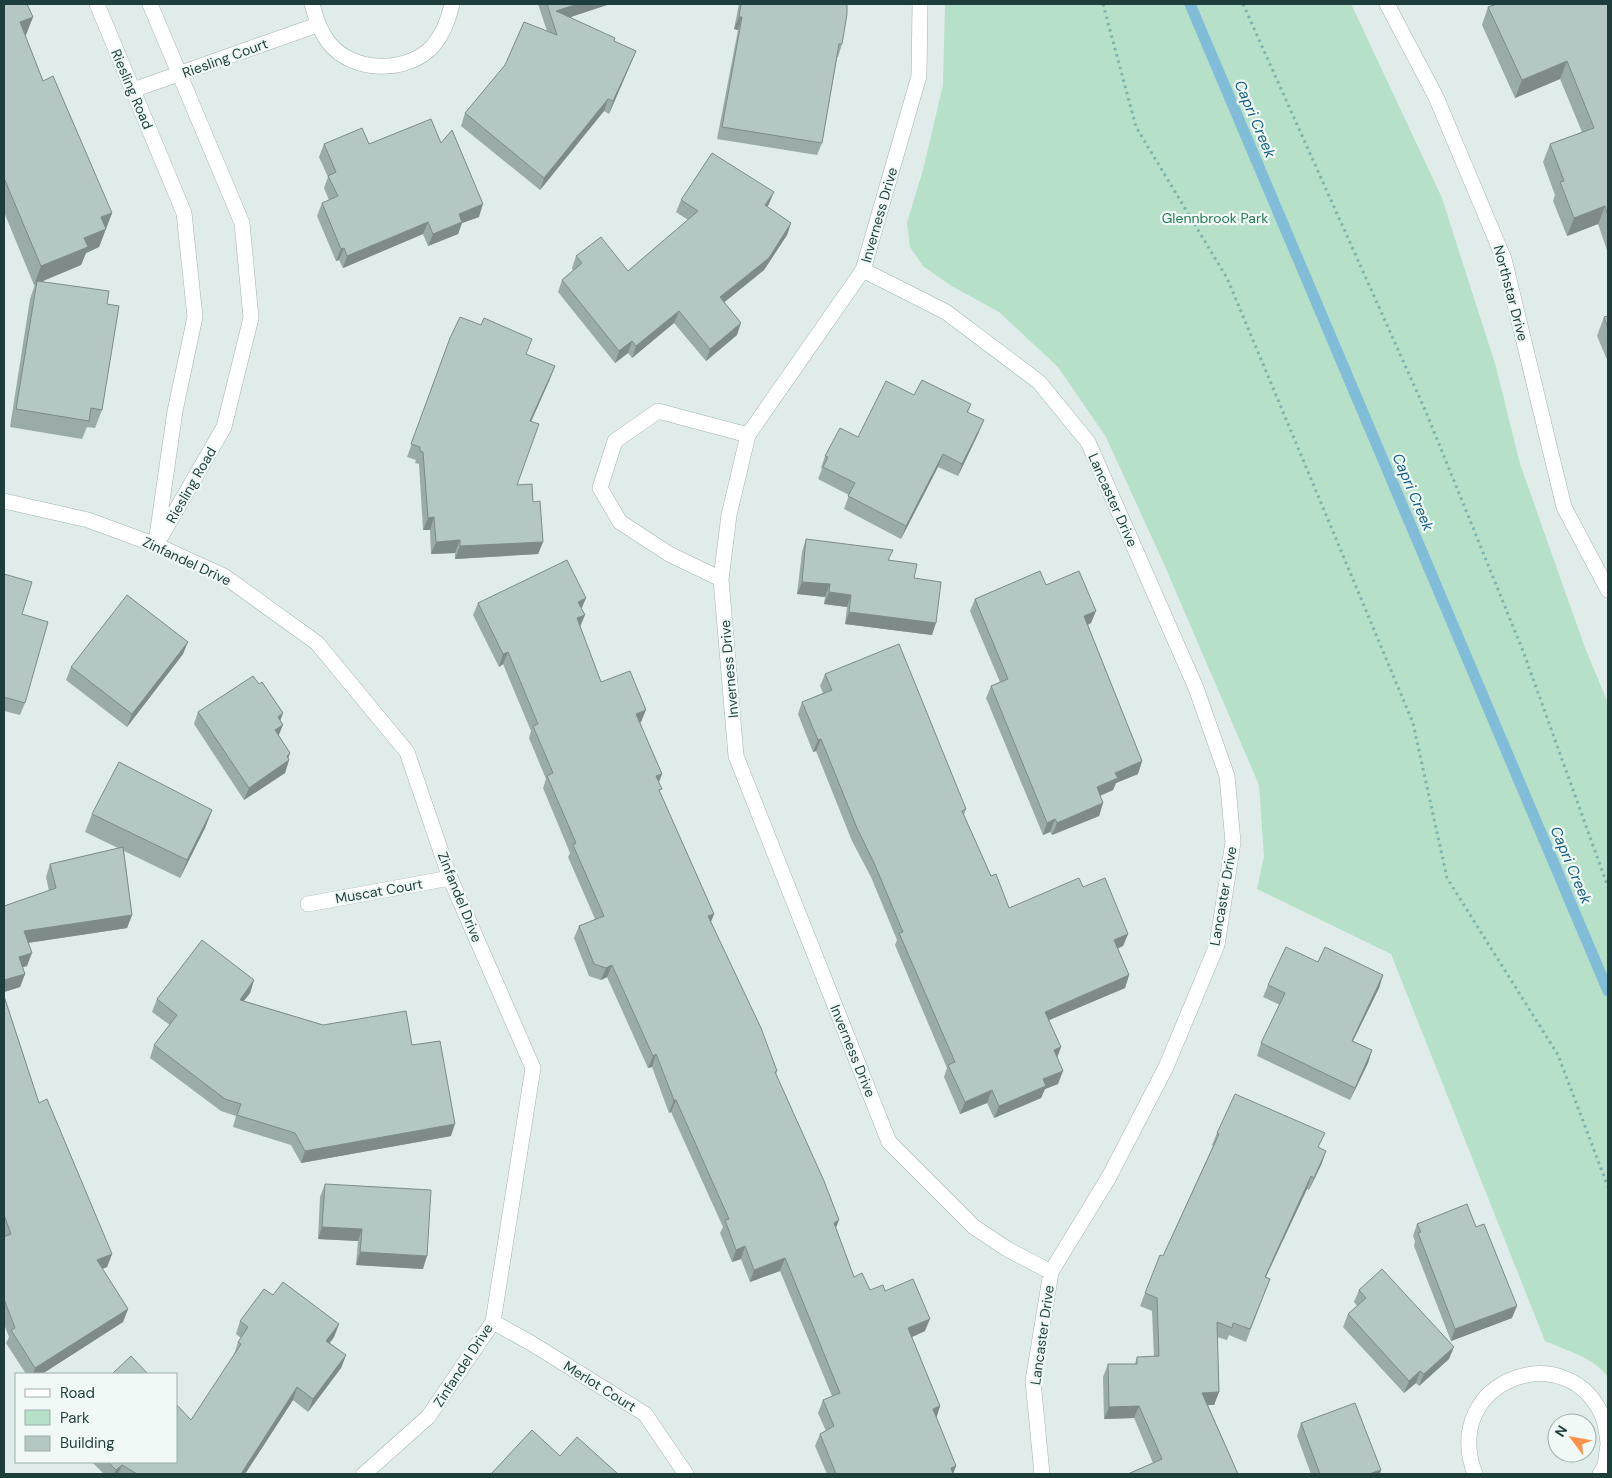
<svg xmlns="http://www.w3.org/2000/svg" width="1612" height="1478" font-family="'DM Sans',sans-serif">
<rect width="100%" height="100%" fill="#dfece9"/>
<path fill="#b6e0c8" d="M 945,4 L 1351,4 L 1353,8 L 1442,198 L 1496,367 L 1520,464 L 1585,648 L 1608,703 L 1608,1377 C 1595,1358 1565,1350 1545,1341 L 1391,954 L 1257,889 L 1264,856 L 1259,785 L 1164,564 L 1106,437 L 1058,367 L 999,312 L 950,285 L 923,266 L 910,247 L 907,223 L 923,170 L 943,85 Z"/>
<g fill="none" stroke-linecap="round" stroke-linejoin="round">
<path stroke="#81bdd8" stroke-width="11" d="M 1190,4 L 1608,991"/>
<g stroke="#a1b4b1" stroke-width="16">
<path id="minor" d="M 97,4 L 184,213 L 195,317 L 175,411 L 157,536
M 150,4 L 242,223 L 251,318 L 224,427 L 156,545
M 312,4 C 316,18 319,30 329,43 C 353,73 407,74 433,46 C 443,34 449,18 452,4
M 920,4 L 919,76 L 863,270 L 748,435 L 729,515 L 721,579 L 736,756 L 889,1142 L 974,1227 L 1007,1249 L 1051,1272
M 1387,4 L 1436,97 L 1504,259 L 1564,507 L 1608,590
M 133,90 L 317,25
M 863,270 L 946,312 L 1039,382 L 1088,442 L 1196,688 L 1227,776 L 1233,842 L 1217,945 L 1166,1067 L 1109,1177 L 1051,1272 L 1033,1381 L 1042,1474
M 4,501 L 88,520 L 156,545 L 224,576 L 317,643 L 407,752 L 450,878 L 533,1068 L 493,1322 L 428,1417 L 364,1474
M 721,579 L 669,554 L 620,522 L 600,488 L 615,441 L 658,411 L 748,435
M 308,904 L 450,878
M 493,1322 L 531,1343 L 645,1414 L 686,1474
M 1475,1474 C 1439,1379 1571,1333 1604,1420 C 1606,1427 1607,1435 1608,1443
M 1600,1474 L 1605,1466 L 1608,1444"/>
</g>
<path stroke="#7cb4ab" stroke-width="3" stroke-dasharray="2.5 4" stroke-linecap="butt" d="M 1103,4 L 1136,127 L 1227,278 L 1413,723 L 1447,878 L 1558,1055 L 1608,1187
M 1243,4 L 1426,412 L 1523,651 L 1608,887"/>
<use href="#minor" stroke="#fff" stroke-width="15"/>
</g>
<path fill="#9baba7" d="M 4,4 L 33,17 L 25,35 L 43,81 L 112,213 L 99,247 L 86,253 L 81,265 L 42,281 L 107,304 L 102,410 L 95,428 L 87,427 L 82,439 L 10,427 L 30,299 L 35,284 L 34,285 L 4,212 Z
M 538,4 L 610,4 L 570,17 L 614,41 L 636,51 L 631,63 L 609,114 L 604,111 L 540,190 L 461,126 L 465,113 L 547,31 Z
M 739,4 L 847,4 L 842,44 L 838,57 L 837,57 L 822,143 L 817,155 L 717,139 L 738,30 L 734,29 Z
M 1608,4 L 1608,253 L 1598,224 L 1567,236 L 1553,201 L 1555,195 L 1543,162 L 1550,144 L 1582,132 L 1560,79 L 1515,98 L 1482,25 L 1488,7 Z
M 441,143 L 479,217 L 462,223 L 458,234 L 428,246 L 423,234 L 343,268 L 339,260 L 336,261 L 317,216 L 322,203 L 329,200 L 324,188 L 328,177 L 319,157 L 324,144 Z
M 681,200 L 769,204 L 767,207 L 791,223 L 787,235 L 764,270 L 724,302 L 737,335 L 706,361 L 674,323 L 632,358 L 628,353 L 615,363 L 558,292 L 562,280 L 573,270 L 572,268 L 576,256 L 628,271 L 688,220 L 676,212 Z
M 1608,316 L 1608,362 L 1597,336 L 1604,317 Z
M 450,338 L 526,354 L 550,379 L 531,421 L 517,485 L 533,502 L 543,542 L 538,554 L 455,559 L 455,553 L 431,554 L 430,530 L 423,530 L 419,464 L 415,463 L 416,460 L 407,457 Z
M 914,395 L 971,404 L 968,412 L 979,432 L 958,476 L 938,467 L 901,539 L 844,509 L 849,495 L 818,479 L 822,469 L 821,468 L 825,456 L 858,437 Z
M 806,539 L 890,560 L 914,578 L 932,635 L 845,624 L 847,607 L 824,604 L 825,597 L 797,594 L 802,552 Z
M 4,574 L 22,614 L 25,703 L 20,715 L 4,711 Z
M 1046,585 L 1091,623 L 1088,625 L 1142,761 L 1138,774 L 1116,783 L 1113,790 L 1100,796 L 1103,803 L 1099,816 L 1052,835 L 1050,832 L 1043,835 L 986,698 L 991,686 L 1000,682 L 970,611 L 975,599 Z
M 478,603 L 582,609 L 580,627 L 601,682 L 641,722 L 640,723 L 662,774 L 659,782 L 660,793 L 714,914 L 711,922 L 777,1071 L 776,1075 L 836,1228 L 854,1277 L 870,1290 L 885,1291 L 925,1331 L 912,1337 L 940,1406 L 936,1418 L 956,1466 L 953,1474 L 827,1474 L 815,1446 L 820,1434 L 826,1431 L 818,1413 L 823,1400 L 832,1396 L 780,1271 L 750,1282 L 741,1259 L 732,1262 L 720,1233 L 723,1227 L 671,1112 L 669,1113 L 652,1067 L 648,1068 L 607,977 L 601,980 L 589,976 L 574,938 L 579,926 L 595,919 L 568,857 L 570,853 L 543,788 L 546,779 L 529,738 L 531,731 L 503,664 L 499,667 L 473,615 Z
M 183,654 L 127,727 L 66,680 L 71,667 Z
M 825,674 L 966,809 L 964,815 L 991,876 L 1009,908 L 1083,887 L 1128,934 L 1123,946 L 1118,948 L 1129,975 L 1125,988 L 1049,1020 L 1061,1047 L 1057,1058 L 1058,1084 L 1045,1089 L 1041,1098 L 994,1118 L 987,1103 L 960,1114 L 944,1077 L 947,1068 L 895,945 L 897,940 L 871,877 L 852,841 L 816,751 L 813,752 L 798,714 L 802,702 L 823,693 L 820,686 Z
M 259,684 L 283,713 L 280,721 L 279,736 L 290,753 L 288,758 L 289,760 L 285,773 L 244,800 L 194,724 L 198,712 Z
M 212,810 L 205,828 L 180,878 L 124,851 L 132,915 L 127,928 L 28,943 L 27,966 L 22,967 L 25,974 L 20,987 L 4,992 L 4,906 L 49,891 L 46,877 L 50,864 L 118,848 L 85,832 L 92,814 Z
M 1318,962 L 1383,975 L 1379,988 L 1353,1041 L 1372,1050 L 1368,1063 L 1350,1100 L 1257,1056 L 1261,1043 L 1280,1005 L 1263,997 L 1268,985 Z
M 254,980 L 250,993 L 244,1001 L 323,1025 L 412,1045 L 451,1136 L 301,1163 L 291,1145 L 233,1127 L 236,1116 L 221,1111 L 150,1058 L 154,1045 L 170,1025 L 152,1012 L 157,999 Z
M 4,996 L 39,1103 L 112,1254 L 107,1267 L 102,1269 L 128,1309 L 123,1322 L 42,1374 L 26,1374 L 6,1343 L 9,1337 L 4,1324 Z
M 1217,1133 L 1320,1148 L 1322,1163 L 1309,1190 L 1307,1189 L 1266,1277 L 1270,1279 L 1246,1342 L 1229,1335 L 1227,1340 L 1217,1337 L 1219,1392 L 1214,1405 L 1208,1405 L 1238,1474 L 1127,1474 L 1153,1463 L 1134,1418 L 1104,1419 L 1103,1377 L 1108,1364 L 1135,1364 L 1137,1357 L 1154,1357 L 1152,1311 L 1140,1306 L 1145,1293 L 1163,1256 L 1213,1146 L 1212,1145 Z
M 325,1184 L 423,1269 L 356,1265 L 358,1241 L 318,1239 L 320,1197 Z
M 1417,1224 L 1512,1318 L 1451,1341 L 1414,1246 L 1415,1241 L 1413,1236 Z
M 1359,1290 L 1449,1359 L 1419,1386 L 1416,1383 L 1404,1393 L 1343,1327 L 1348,1314 L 1357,1306 L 1354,1302 Z
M 273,1295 L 339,1324 L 334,1337 L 330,1343 L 346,1355 L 341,1368 L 308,1412 L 293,1400 L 245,1474 L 104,1474 L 92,1462 L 176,1462 L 234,1355 L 238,1342 L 241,1338 L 236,1334 L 240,1321 Z
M 1301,1423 L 1380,1474 L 1311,1474 L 1297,1436 Z"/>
<path fill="#7e8b88" d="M 578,4 L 610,4 L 553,23 L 556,11 Z
M 33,17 L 26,35 L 13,41 L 20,22 Z
M 739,17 L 742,17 L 738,30 L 734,29 Z
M 636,51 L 631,63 L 609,114 L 613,101 Z
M 1567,61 L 1560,79 L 1515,98 L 1522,80 Z
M 608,99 L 604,111 L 540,190 L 544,178 Z
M 774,192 L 769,204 L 760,217 L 765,205 Z
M 483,204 L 479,217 L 462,223 L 458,234 L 428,246 L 433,234 L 459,214 Z
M 1605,206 L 1598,224 L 1567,236 L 1574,218 Z
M 112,213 L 99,247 L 86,253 L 81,265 L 36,284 L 37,281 L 35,284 L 34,285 L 41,266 L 84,238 L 101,217 Z
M 428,222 L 423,234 L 343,268 L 347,256 Z
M 791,223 L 787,235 L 764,270 L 716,309 L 720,297 Z
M 344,248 L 339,260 L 336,261 L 341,249 Z
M 679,311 L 674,323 L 632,358 L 636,346 Z
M 741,323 L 737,335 L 706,361 L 710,349 Z
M 632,341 L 628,353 L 615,363 L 619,351 Z
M 555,366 L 550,379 L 526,433 L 530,421 Z
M 984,420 L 979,432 L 958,476 L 962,464 Z
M 943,454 L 938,467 L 901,539 L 906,526 Z
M 434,517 L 430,530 L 423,530 L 428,518 Z
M 460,540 L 455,553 L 431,554 L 436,542 Z
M 543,542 L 538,554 L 455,559 L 460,546 Z
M 802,582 L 830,584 L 825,597 L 797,594 Z
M 829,592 L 851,595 L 847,607 L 824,604 Z
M 586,598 L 581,610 L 578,602 Z
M 1096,611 L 1091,623 L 1080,628 L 1084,616 Z
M 849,612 L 936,623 L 932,635 L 845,624 Z
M 585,615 L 580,627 L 577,618 Z
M 188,642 L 183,654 L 127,727 L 132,714 Z
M 508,652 L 503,664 L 499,667 L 503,654 Z
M 646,710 L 641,722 L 631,726 L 636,714 Z
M 283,713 L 278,726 L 278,717 Z
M 283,725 L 278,737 L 275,730 Z
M 821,739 L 816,751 L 813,752 L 818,740 Z
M 290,753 L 287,762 L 289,760 L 285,773 L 244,800 L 249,788 Z
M 1142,761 L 1138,774 L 1116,783 L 1113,790 L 1092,799 L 1097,787 L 1115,773 Z
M 662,774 L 657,786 L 656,776 Z
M 1103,803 L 1099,816 L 1052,835 L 1057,823 Z
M 212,810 L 205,828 L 180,878 L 187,860 Z
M 1055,819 L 1050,832 L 1043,835 L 1047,823 Z
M 714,914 L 709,926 L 708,916 Z
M 132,915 L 127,928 L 20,944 L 24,931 Z
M 1128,934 L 1123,946 L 1110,952 L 1114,940 Z
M 32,953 L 27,966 L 14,970 L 19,957 Z
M 612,965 L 607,977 L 601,980 L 606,968 Z
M 25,974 L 20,987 L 4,992 L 4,980 Z
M 1129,975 L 1125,988 L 1040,1024 L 1045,1012 Z
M 1383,975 L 1379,988 L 1347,1053 L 1352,1041 Z
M 254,980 L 250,993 L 235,1012 L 240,1000 Z
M 1061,1047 L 1056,1060 L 1054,1050 Z
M 1372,1050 L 1368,1063 L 1350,1100 L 1355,1088 Z
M 656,1054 L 652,1067 L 648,1068 L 653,1056 Z
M 1063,1071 L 1058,1084 L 1045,1089 L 1041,1098 L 994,1118 L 999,1106 L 1043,1079 Z
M 992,1090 L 987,1103 L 960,1114 L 965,1102 Z
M 674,1100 L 676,1100 L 671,1112 L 669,1113 Z
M 455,1124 L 451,1136 L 301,1163 L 305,1151 Z
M 1326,1151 L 1322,1163 L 1309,1190 L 1314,1178 Z
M 1311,1176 L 1307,1189 L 1260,1289 L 1265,1277 Z
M 839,1220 L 834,1233 L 834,1223 Z
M 322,1227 L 362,1229 L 358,1241 L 318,1239 Z
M 745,1246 L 741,1259 L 732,1262 L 736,1250 Z
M 360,1252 L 427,1256 L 423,1269 L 356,1265 Z
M 112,1254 L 107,1267 L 92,1273 L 97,1260 Z
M 785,1258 L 780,1271 L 750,1282 L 754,1270 Z
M 1517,1306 L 1512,1318 L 1451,1341 L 1455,1329 Z
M 128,1309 L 123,1322 L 42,1374 L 33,1374 L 35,1368 Z
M 930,1319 L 925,1331 L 903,1341 L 908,1328 Z
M 339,1324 L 334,1337 L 322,1353 L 326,1341 Z
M 1454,1347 L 1449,1359 L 1419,1386 L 1424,1374 Z
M 346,1355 L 341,1368 L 308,1412 L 313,1399 Z
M 1420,1371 L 1416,1383 L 1404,1393 L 1409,1381 Z
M 297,1387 L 293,1400 L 245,1474 L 241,1474 Z
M 1219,1392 L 1214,1405 L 1198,1405 L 1202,1393 Z
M 940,1406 L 936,1419 L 933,1409 Z
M 1139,1406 L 1134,1418 L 1104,1419 L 1109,1407 Z
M 122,1465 L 118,1474 L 114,1474 L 116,1470 Z
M 956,1466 L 953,1474 L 951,1468 Z
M 1381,1470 L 1380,1474 L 1369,1474 Z"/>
<path fill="#b4c7c2" stroke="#7e8b88" d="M 4,4 L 27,4 L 33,17 L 20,22 L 43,81 L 53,76 L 112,213 L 101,217 L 106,229 L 84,238 L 88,247 L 41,266 L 4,178 Z
M 547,4 L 578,4 L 556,11 L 615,38 L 614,41 L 636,51 L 613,101 L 608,99 L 544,178 L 465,113 L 505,65 L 524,22 L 557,35 Z
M 741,4 L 847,4 L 847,14 L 842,44 L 839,44 L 822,143 L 722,127 L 742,17 L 739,17 Z
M 1497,4 L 1608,4 L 1608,216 L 1605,206 L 1574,218 L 1560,182 L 1564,181 L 1550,144 L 1594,128 L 1567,61 L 1522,80 L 1488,7 Z
M 431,119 L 441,143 L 452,130 L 483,204 L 459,214 L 462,222 L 433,234 L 428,222 L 347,256 L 344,248 L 341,249 L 322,203 L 338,196 L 328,176 L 336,172 L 324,144 L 362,128 L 369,144 Z
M 712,153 L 774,192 L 765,205 L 791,223 L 769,258 L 720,297 L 741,323 L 710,349 L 679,311 L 636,346 L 632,341 L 619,351 L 562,280 L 582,263 L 576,256 L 601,237 L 628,271 L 698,211 L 681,200 Z
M 37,281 L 109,291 L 107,304 L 119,306 L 102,410 L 91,408 L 89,421 L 16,409 Z
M 1608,316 L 1608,328 L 1604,317 Z
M 460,317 L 481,325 L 484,318 L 532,339 L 526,354 L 555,366 L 530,421 L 539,424 L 517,485 L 532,484 L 533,502 L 540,501 L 543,542 L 460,546 L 460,540 L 436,542 L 434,517 L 428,518 L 423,452 L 420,451 L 420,447 L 411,444 L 450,338 Z
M 922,380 L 971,404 L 967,412 L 984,420 L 962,464 L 943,454 L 906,526 L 848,496 L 855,483 L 823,467 L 828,457 L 825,456 L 840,428 L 858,437 L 886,381 L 914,395 Z
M 806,539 L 893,550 L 888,560 L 917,564 L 914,578 L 941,582 L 936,623 L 849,612 L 851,595 L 829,592 L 830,584 L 802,582 Z
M 567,560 L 586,598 L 578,602 L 585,615 L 577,618 L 601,682 L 630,671 L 646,710 L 636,714 L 662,774 L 656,776 L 662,789 L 659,790 L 714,914 L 708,916 L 761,1028 L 777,1071 L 775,1072 L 824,1181 L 839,1220 L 834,1223 L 854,1277 L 862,1273 L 870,1290 L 883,1285 L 885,1291 L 913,1279 L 930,1319 L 908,1328 L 940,1406 L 933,1409 L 956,1466 L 951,1468 L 953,1474 L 836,1474 L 820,1434 L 834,1426 L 823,1400 L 840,1393 L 785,1258 L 754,1270 L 745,1246 L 736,1250 L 725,1220 L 729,1219 L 676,1100 L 674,1100 L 656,1054 L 653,1056 L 612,965 L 606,968 L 594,964 L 579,926 L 604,916 L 573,845 L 576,843 L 547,776 L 553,773 L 533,726 L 538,724 L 508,652 L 503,654 L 478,603 Z
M 1040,571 L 1046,585 L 1079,571 L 1096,611 L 1084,616 L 1142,761 L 1115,773 L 1118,778 L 1097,787 L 1103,803 L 1057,823 L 1055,819 L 1047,823 L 991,686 L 1008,679 L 975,599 Z
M 4,574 L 32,582 L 22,614 L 48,622 L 25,703 L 4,697 Z
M 127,595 L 188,642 L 132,714 L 71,667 Z
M 899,644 L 966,809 L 962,811 L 991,876 L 996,874 L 1009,908 L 1079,878 L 1083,887 L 1105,878 L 1128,934 L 1114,940 L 1129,975 L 1045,1012 L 1061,1047 L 1054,1050 L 1063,1071 L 1043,1079 L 1046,1086 L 999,1106 L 992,1090 L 965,1102 L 948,1065 L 955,1062 L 899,933 L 903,932 L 875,865 L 857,828 L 821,739 L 818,740 L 802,702 L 832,690 L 825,674 Z
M 253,676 L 259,684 L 262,682 L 283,713 L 278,717 L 283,725 L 275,730 L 290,753 L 287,756 L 289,760 L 249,788 L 198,712 Z
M 119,762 L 212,810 L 187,860 L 92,814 Z
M 123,847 L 132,915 L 24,931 L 32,953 L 19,957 L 25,974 L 4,980 L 4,906 L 56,888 L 50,864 Z
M 202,940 L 254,980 L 240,1000 L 323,1025 L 406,1011 L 412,1045 L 440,1041 L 455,1124 L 305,1151 L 295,1133 L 237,1115 L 241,1104 L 225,1099 L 154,1045 L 177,1015 L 157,999 Z
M 1286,947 L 1318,962 L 1325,947 L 1383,975 L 1352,1041 L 1372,1050 L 1355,1088 L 1261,1043 L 1285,993 L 1268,985 Z
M 4,996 L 39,1103 L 47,1099 L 112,1254 L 97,1260 L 128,1309 L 35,1368 L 11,1330 L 15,1328 L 4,1299 L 4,1237 L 11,1234 L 4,1215 Z
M 1235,1094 L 1325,1133 L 1318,1147 L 1326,1151 L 1314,1178 L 1311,1176 L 1265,1277 L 1270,1279 L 1250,1329 L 1233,1323 L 1232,1328 L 1217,1322 L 1219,1392 L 1202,1393 L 1238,1474 L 1128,1474 L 1162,1459 L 1139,1406 L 1109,1407 L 1108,1364 L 1137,1364 L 1137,1357 L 1159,1356 L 1157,1298 L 1145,1293 L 1160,1255 L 1163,1256 L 1219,1134 L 1217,1133 Z
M 325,1184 L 431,1190 L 427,1256 L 360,1252 L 362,1229 L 322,1227 Z
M 1467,1204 L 1476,1227 L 1484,1224 L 1517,1306 L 1455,1329 L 1418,1233 L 1421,1232 L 1417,1224 Z
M 1382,1269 L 1454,1347 L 1424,1374 L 1420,1371 L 1409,1381 L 1348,1314 L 1366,1298 L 1359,1290 Z
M 283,1282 L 339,1324 L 326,1341 L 346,1355 L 313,1399 L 297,1387 L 241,1474 L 137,1474 L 122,1465 L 116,1470 L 108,1462 L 176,1462 L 176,1404 L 191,1420 L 241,1344 L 238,1342 L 248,1327 L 240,1321 L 264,1289 L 273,1295 Z
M 131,1356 L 148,1374 L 112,1374 Z
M 1355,1403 L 1381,1470 L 1369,1474 L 1320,1474 L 1301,1423 Z
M 532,1430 L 560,1456 L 577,1437 L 618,1474 L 491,1474 Z"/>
<g text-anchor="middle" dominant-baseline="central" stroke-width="4.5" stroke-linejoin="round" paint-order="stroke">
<g font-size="14" fill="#1e3e3b" stroke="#f0f9f6">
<text transform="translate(225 58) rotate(-20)">Riesling Court</text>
<text transform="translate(132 89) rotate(67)">Riesling Road</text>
<text transform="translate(879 215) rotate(-74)">Inverness Drive</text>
<text transform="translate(1511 293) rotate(75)">Northstar Drive</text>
<text transform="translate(191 485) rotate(-60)">Riesling Road</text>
<text transform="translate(1113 500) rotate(66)">Lancaster Drive</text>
<text transform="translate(187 561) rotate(25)">Zinfandel Drive</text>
<text transform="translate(729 669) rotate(-95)">Inverness Drive</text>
<text transform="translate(379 891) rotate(-10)">Muscat Court</text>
<text transform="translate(1223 896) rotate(-80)">Lancaster Drive</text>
<text transform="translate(460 897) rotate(68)">Zinfandel Drive</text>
<text transform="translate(853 1051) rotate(68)">Inverness Drive</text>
<text transform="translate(1042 1335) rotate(-82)">Lancaster Drive</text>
<text transform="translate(463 1365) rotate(-57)">Zinfandel Drive</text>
<text transform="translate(600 1386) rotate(32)">Merlot Court</text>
</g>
<g font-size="14" fill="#247a52" stroke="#f0f9f6">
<text x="1215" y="218">Glennbrook Park</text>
</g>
<g font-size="15" font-style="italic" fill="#125d81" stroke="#f0f9f6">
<text transform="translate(1255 119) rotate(67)">Capri Creek</text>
<text transform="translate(1413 492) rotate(67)">Capri Creek</text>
<text transform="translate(1571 865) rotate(67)">Capri Creek</text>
</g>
</g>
<rect width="1612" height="1478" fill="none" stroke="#1e3e3b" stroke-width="10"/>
<rect x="15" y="1373" width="162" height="90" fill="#f0f9f6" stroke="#9caeab"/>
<rect x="25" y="1389" width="25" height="8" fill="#ffffff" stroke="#9caeab"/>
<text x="60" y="1398" font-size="15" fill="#1e3e3b">Road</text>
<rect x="25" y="1410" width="25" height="15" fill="#b6e0c8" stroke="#9caeab"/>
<text x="60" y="1423" font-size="15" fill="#1e3e3b">Park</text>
<rect x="25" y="1436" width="25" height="15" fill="#b4c7c2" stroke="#9caeab"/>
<text x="60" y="1448" font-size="15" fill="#1e3e3b">Building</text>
<g transform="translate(1572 1438) rotate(302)"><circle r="24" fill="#f0f9f6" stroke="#9caeab"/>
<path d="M0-4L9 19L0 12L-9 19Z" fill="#ff934b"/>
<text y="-8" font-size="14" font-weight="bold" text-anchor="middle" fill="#1e3e3b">N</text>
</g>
</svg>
